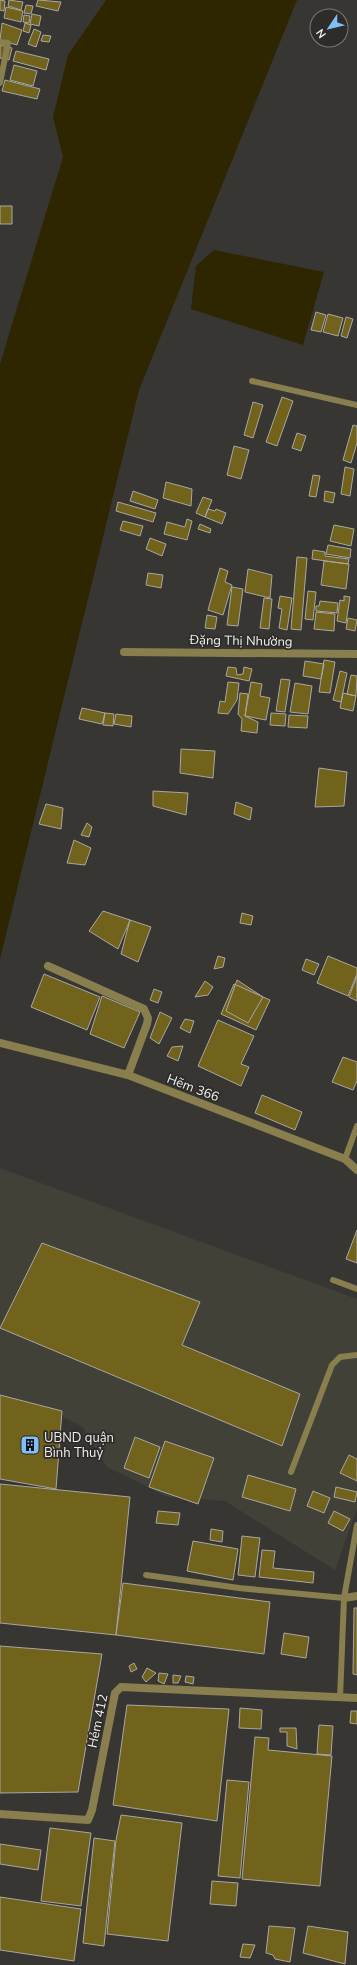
<svg xmlns="http://www.w3.org/2000/svg" width="357" height="1965" font-family="'Nunito Sans',sans-serif">
<rect width="100%" height="100%" fill="#373633"/>
<path fill="#424138" d="M 0,1168 L 357,1299 L 357,1509 L 335,1570 L 225,1501 L 168,1497 L 107,1467 L 83,1427 L 41,1406 L 0,1400 Z"/>
<path fill="#2d2601" d="M 106,0 L 297,0 L 139,390 L 0,959 L 0,364 L 63,157 L 53,117 L 68,55 Z
M 214,250 L 324,272 L 303,345 L 191,309 L 196,266 Z"/>
<path fill="#71631c" stroke="#a8a7a4" d="M 0,0 L 5,1 L 4,11 L 0,10 Z
M 9,0 L 23,2 L 21,10 L 8,6 Z
M 38,0 L 61,2 L 58,11 L 36,6 Z
M 26,5 L 33,6 L 31,14 L 24,13 Z
M 6,7 L 23,11 L 21,22 L 4,18 Z
M 32,14 L 41,16 L 39,26 L 30,24 Z
M 24,15 L 30,16 L 29,23 L 23,22 Z
M 2,23 L 22,30 L 17,45 L 0,40 Z
M 25,23 L 31,25 L 29,33 L 23,31 Z
M 34,29 L 41,32 L 36,47 L 28,44 Z
M 43,35 L 51,36 L 49,42 L 41,41 Z
M 0,45 L 12,48 L 9,60 L 0,58 Z
M 16,51 L 49,59 L 46,70 L 13,61 Z
M 14,65 L 37,71 L 33,86 L 10,80 Z
M 5,80 L 40,89 L 37,99 L 2,91 Z
M 0,206 L 12,206 L 12,224 L 0,224 Z
M 316,312 L 326,315 L 321,332 L 311,330 Z
M 328,314 L 343,318 L 338,336 L 323,332 Z
M 346,317 L 353,319 L 347,338 L 341,336 Z
M 282,397 L 293,401 L 277,446 L 266,442 Z
M 253,402 L 263,405 L 253,438 L 244,435 Z
M 353,425 L 357,426 L 357,443 L 351,463 L 343,460 Z
M 297,433 L 306,436 L 301,451 L 292,448 Z
M 234,446 L 249,450 L 241,479 L 227,475 Z
M 345,467 L 354,469 L 350,496 L 341,494 Z
M 313,475 L 320,476 L 316,497 L 309,496 Z
M 166,482 L 192,489 L 191,506 L 163,498 Z
M 133,491 L 158,500 L 155,509 L 130,501 Z
M 325,491 L 335,493 L 333,503 L 324,501 Z
M 203,497 L 212,500 L 205,517 L 196,513 Z
M 118,502 L 156,513 L 153,522 L 116,511 Z
M 208,509 L 215,511 L 216,509 L 226,513 L 222,524 L 205,517 Z
M 187,519 L 192,521 L 187,540 L 164,534 L 167,522 L 185,527 Z
M 123,521 L 143,526 L 140,536 L 120,530 Z
M 200,524 L 211,529 L 210,533 L 198,529 Z
M 334,525 L 354,529 L 351,546 L 330,541 Z
M 150,538 L 166,544 L 162,556 L 146,549 Z
M 328,545 L 351,549 L 350,558 L 326,554 Z
M 313,550 L 325,552 L 325,556 L 349,559 L 348,564 L 312,559 Z
M 297,557 L 307,558 L 301,630 L 291,629 Z
M 324,561 L 349,564 L 346,589 L 321,585 Z
M 220,568 L 228,571 L 225,582 L 232,585 L 223,615 L 208,610 Z
M 248,569 L 272,575 L 270,598 L 245,592 Z
M 148,573 L 163,575 L 161,588 L 146,585 Z
M 232,587 L 243,589 L 238,626 L 227,625 Z
M 308,591 L 316,592 L 313,620 L 305,619 Z
M 280,596 L 292,598 L 287,630 L 279,628 L 282,609 L 278,608 Z
M 344,596 L 350,597 L 346,623 L 337,621 L 340,600 L 344,601 Z
M 264,598 L 272,599 L 269,629 L 260,628 Z
M 320,601 L 338,603 L 337,613 L 316,611 L 316,606 L 319,606 Z
M 316,612 L 335,614 L 334,631 L 314,629 Z
M 207,615 L 217,617 L 215,629 L 205,628 Z
M 348,618 L 357,620 L 355,631 L 346,629 Z
M 324,660 L 335,662 L 330,693 L 319,692 Z
M 305,661 L 324,664 L 321,679 L 303,676 Z
M 228,667 L 236,668 L 237,675 L 243,674 L 244,667 L 252,669 L 249,681 L 226,676 Z
M 340,671 L 347,673 L 341,702 L 333,700 Z
M 351,675 L 357,676 L 356,696 L 347,694 Z
M 281,679 L 290,680 L 285,712 L 276,711 Z
M 228,682 L 239,683 L 237,700 L 228,714 L 218,713 L 220,701 L 225,702 Z
M 251,682 L 262,684 L 260,696 L 270,698 L 266,720 L 245,716 Z
M 295,683 L 312,686 L 308,714 L 290,712 Z
M 240,693 L 248,694 L 245,716 L 258,722 L 257,733 L 241,731 L 242,719 L 238,714 Z
M 343,693 L 356,696 L 353,711 L 340,708 Z
M 82,708 L 105,713 L 102,724 L 79,719 Z
M 105,713 L 114,714 L 113,726 L 103,725 Z
M 271,713 L 286,714 L 285,726 L 270,725 Z
M 116,714 L 132,716 L 131,727 L 114,724 Z
M 289,715 L 308,716 L 307,728 L 288,727 Z
M 181,749 L 215,751 L 213,778 L 180,773 Z
M 319,768 L 347,772 L 344,806 L 315,807 Z
M 153,791 L 188,793 L 186,815 L 153,806 Z
M 236,802 L 252,808 L 250,820 L 234,814 Z
M 46,804 L 63,808 L 61,829 L 39,824 Z
M 87,823 L 92,827 L 89,837 L 81,835 Z
M 74,840 L 91,848 L 85,865 L 67,863 Z
M 103,911 L 130,920 L 118,949 L 89,931 Z
M 242,913 L 253,916 L 251,925 L 240,923 Z
M 130,920 L 151,927 L 138,962 L 121,954 Z
M 218,956 L 225,958 L 223,967 L 214,969 Z
M 328,956 L 357,968 L 357,974 L 348,996 L 317,983 Z
M 306,959 L 319,964 L 314,975 L 302,970 Z
M 44,974 L 100,997 L 87,1030 L 31,1007 Z
M 357,976 L 357,1001 L 349,997 Z
M 237,980 L 263,997 L 248,1023 L 226,1011 Z
M 205,981 L 213,987 L 208,995 L 195,997 Z
M 234,984 L 270,1000 L 256,1030 L 221,1014 Z
M 154,989 L 162,992 L 158,1003 L 150,1000 Z
M 102,996 L 140,1012 L 124,1048 L 90,1034 Z
M 160,1012 L 172,1018 L 159,1044 L 150,1038 Z
M 185,1019 L 194,1021 L 190,1033 L 180,1028 Z
M 218,1020 L 254,1036 L 241,1064 L 249,1067 L 241,1086 L 198,1066 Z
M 183,1046 L 178,1061 L 167,1056 L 172,1047 Z
M 343,1057 L 357,1062 L 357,1081 L 353,1090 L 332,1082 Z
M 262,1095 L 302,1112 L 295,1130 L 255,1113 Z
M 357,1230 L 357,1263 L 346,1259 Z
M 42,1243 L 200,1302 L 182,1345 L 300,1394 L 282,1446 L 0,1328 Z
M 0,1395 L 62,1411 L 56,1489 L 0,1479 Z
M 135,1437 L 160,1447 L 149,1478 L 124,1468 Z
M 165,1441 L 214,1458 L 198,1504 L 149,1487 Z
M 349,1455 L 357,1459 L 357,1481 L 340,1473 Z
M 248,1475 L 296,1489 L 290,1511 L 242,1497 Z
M 0,1484 L 130,1497 L 116,1635 L 0,1623 Z
M 336,1487 L 357,1492 L 355,1502 L 334,1497 Z
M 313,1491 L 330,1498 L 324,1513 L 307,1506 Z
M 158,1511 L 180,1513 L 178,1525 L 156,1523 Z
M 334,1511 L 350,1519 L 343,1531 L 328,1523 Z
M 211,1529 L 223,1531 L 222,1542 L 210,1540 Z
M 242,1536 L 260,1538 L 255,1577 L 238,1575 Z
M 193,1541 L 238,1549 L 233,1580 L 187,1571 Z
M 262,1550 L 275,1551 L 273,1568 L 314,1572 L 313,1583 L 259,1577 Z
M 123,1583 L 270,1602 L 264,1654 L 116,1635 Z
M 354,1608 L 357,1608 L 357,1675 L 353,1674 Z
M 284,1633 L 309,1637 L 306,1658 L 281,1654 Z
M 0,1646 L 102,1654 L 78,1792 L 0,1793 Z
M 134,1663 L 137,1669 L 131,1672 L 129,1666 Z
M 147,1668 L 156,1673 L 146,1682 L 142,1677 Z
M 159,1673 L 168,1674 L 164,1684 L 158,1681 Z
M 173,1675 L 181,1676 L 178,1683 L 173,1683 Z
M 186,1676 L 194,1677 L 193,1684 L 185,1682 Z
M 127,1705 L 229,1709 L 217,1821 L 113,1805 Z
M 240,1708 L 262,1710 L 261,1729 L 239,1728 Z
M 351,1711 L 357,1711 L 357,1724 L 350,1723 Z
M 319,1725 L 333,1726 L 331,1755 L 317,1754 Z
M 280,1728 L 296,1728 L 297,1749 L 287,1746 L 287,1732 L 280,1732 Z
M 255,1737 L 269,1738 L 268,1750 L 332,1756 L 320,1886 L 242,1879 Z
M 227,1780 L 249,1782 L 240,1878 L 218,1876 Z
M 121,1815 L 182,1823 L 168,1941 L 107,1934 L 116,1840 Z
M 50,1828 L 91,1833 L 81,1906 L 41,1901 Z
M 94,1838 L 115,1841 L 104,1946 L 83,1943 Z
M 0,1844 L 41,1850 L 38,1870 L 0,1864 Z
M 212,1881 L 238,1883 L 236,1906 L 210,1904 Z
M 0,1897 L 81,1909 L 74,1961 L 0,1950 Z
M 269,1926 L 295,1928 L 290,1962 L 275,1959 L 273,1955 L 266,1953 Z
M 308,1926 L 348,1932 L 345,1964 L 303,1953 Z
M 243,1944 L 255,1945 L 250,1958 L 240,1957 Z"/>
<g fill="none" stroke-linecap="round" stroke-linejoin="round">
<path stroke="#887e4e" stroke-width="6" d="M 0,42 L 8,43 L 0,83
M 252,381 L 357,405
M 345,1159 L 357,1126
M 333,1280 L 357,1289
M 291,1472 L 332,1365 L 340,1357 L 357,1355
M 146,1575 L 239,1588 L 344,1598 L 340,1698
M 344,1598 L 357,1525"/>
<path stroke="#887e4e" stroke-width="8" d="M 124,652 L 357,654
M 48,966 L 144,1009 L 148,1018 L 147,1024 L 128,1075
M 0,1043 L 128,1075 L 345,1159 L 357,1170
M 344,1598 L 357,1596
M 0,1814 L 88,1820 L 92,1810 L 115,1693 L 121,1687 L 357,1698"/>
</g>
<defs>
<g id="building-square" transform="scale(1)"><rect x="-9" y="-9" width="18" height="18" rx="4" fill="#7ebef9" stroke="#2d2c29"/><path d="M-4-6H4V6H1V3H-1V6H-4ZM-2.5-4.3h1.7v1.8h-1.7ZM.8-4.3h1.7v1.8H.8ZM-2.5-1h1.7V.8h-1.7ZM.8-1h1.7V.8H.8Z" fill="#111"/></g>
</defs>
<g fill-rule="evenodd">
<use href="#building-square" x="30" y="1445"/>
</g>
<g text-anchor="middle" dominant-baseline="central" stroke-width="3.5" stroke-linejoin="round" paint-order="stroke">
<g font-size="13" fill="#eeeeec" stroke="#2d2c29">
<text transform="translate(241 641) rotate(1)">Đặng Thị Nhường</text>
<text transform="translate(193 1088) rotate(21)">Hẽm 366</text>
<text transform="translate(98 1721) rotate(-78)">Hẻm 412</text>
</g>
<g font-size="13" fill="#eeeeec" stroke="#2d2c29" text-anchor="start">
<text x="44" y="1438">UBND quận<tspan x="44" dy="15">Bình Thuỷ</tspan></text>
</g>
</g>
<g transform="translate(329 28) rotate(235)"><circle r="19" fill="#2d2c29" stroke="#7a7a77"/>
<path d="M0-3L7 15L0 10L-7 15Z" fill="#7ebef9"/>
<text y="-6" font-size="11" font-weight="bold" text-anchor="middle" fill="#eeeeec">N</text>
</g>
</svg>
